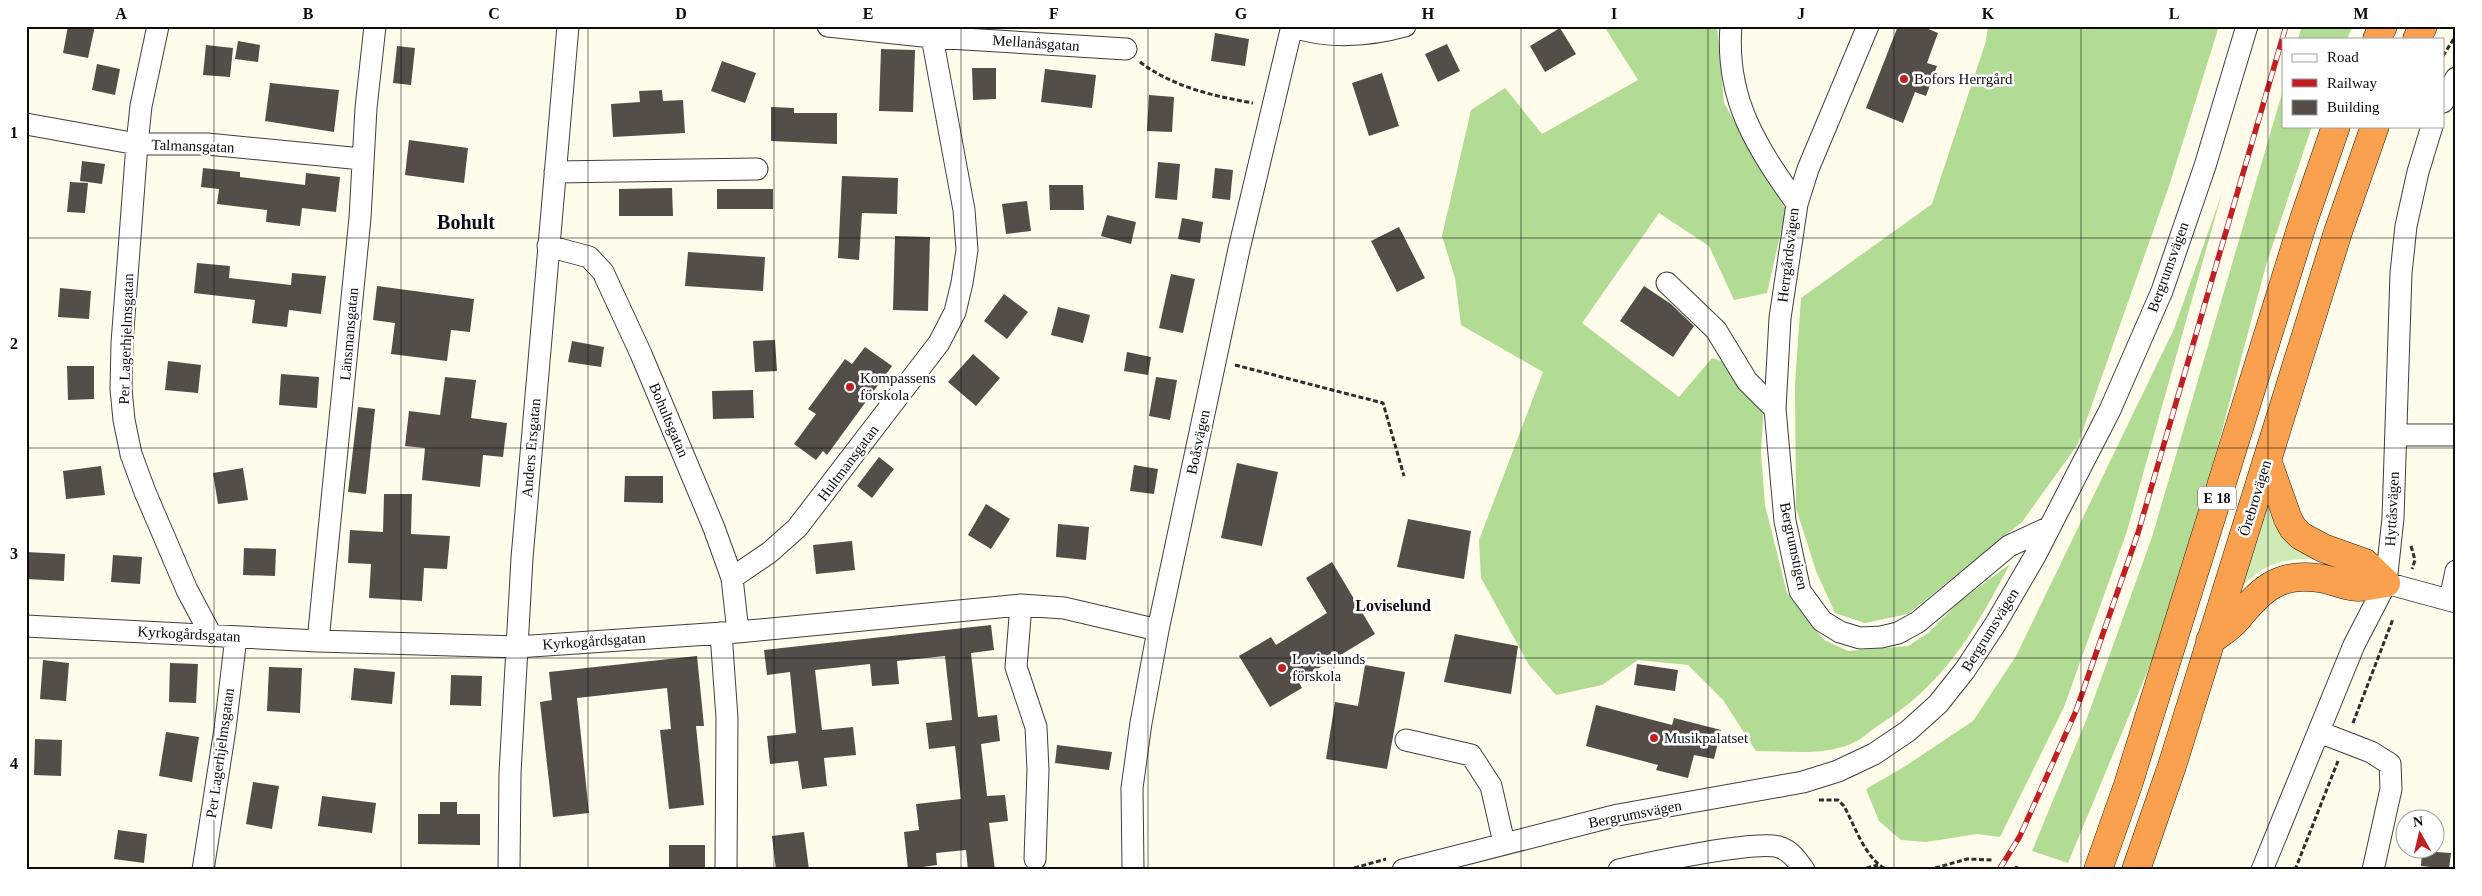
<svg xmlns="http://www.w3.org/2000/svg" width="2482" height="896" font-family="'Times New Roman',serif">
<rect width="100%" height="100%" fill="#fffceb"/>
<path fill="#cfeab4" d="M 2268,490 L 2314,559 C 2284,558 2262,564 2242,587 Z"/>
<path fill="#b2dc93" d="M 1604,26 L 1717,26 L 1724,103 L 1786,210 L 1767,293 L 1734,300 L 1709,246 L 1659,213 L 1582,323 L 1679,397 L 1712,358 L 1753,371 L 1764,402 L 1761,452 L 1765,505 L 1787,593 L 1824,640 L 1848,651 L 1908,646 L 1928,633 L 1960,601 L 2010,564 C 1974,632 1944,685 1876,727 C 1868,733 1860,740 1851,744 C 1821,756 1787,751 1756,751 L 1723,700 L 1688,665 L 1638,660 L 1602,685 L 1556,695 L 1529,665 L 1481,578 L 1479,540 L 1543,372 L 1461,325 L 1455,278 L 1442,236 L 1471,110 L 1505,88 L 1542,134 L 1638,80 Z
M 1988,26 L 2219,26 L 2169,186 L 2078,444 L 2022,522 L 1908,614 L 1865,623 L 1835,613 L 1816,571 L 1796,508 L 1795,384 L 1801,298 L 1932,204 L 1986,41 Z
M 2302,26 L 2353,26 L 2347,39 L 2298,39 Z
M 2283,90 L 2283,126 L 2312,126 L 2266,265 L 2217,449 L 2155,653 L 2068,863 L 2032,851 L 2087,718 L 2152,537 Z
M 2222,193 L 2127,531 L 2064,707 L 2000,837 L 1977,834 L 1926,842 L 1901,840 L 1879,821 L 1866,789 L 1904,767 L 1973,721 L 2016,656 L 2174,329 Z"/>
<path fill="#554d48" d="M 68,26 L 95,26 L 88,58 L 63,53 Z
M 1898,26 L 1921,26 L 1938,33 L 1927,63 L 1937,66 L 1926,96 L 1915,92 L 1903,123 L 1866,108 Z
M 1560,28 L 1576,54 L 1545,72 L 1530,46 Z
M 1215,33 L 1249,39 L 1245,66 L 1211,61 Z
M 238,41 L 260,45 L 258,62 L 235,59 Z
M 1447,44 L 1460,71 L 1438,82 L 1425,54 Z
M 206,45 L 233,48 L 230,77 L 203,75 Z
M 397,46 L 415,48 L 411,85 L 393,83 Z
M 881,49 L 915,50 L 913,112 L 879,111 Z
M 722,61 L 756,73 L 745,103 L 711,91 Z
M 97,64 L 120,69 L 115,95 L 92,90 Z
M 972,68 L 996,68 L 996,99 L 973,100 Z
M 1045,69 L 1096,75 L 1092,108 L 1041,102 Z
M 1382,73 L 1399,126 L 1369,136 L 1352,83 Z
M 270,83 L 339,90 L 334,132 L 265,121 Z
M 662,90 L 663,101 L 683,100 L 685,133 L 613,137 L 611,104 L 640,102 L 639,91 Z
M 1149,95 L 1174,97 L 1172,132 L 1147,131 Z
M 771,107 L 794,108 L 794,113 L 837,113 L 837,144 L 771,141 Z
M 409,140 L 468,148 L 464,183 L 405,175 Z
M 82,161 L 105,164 L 102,184 L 80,181 Z
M 1158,162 L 1180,164 L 1177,200 L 1155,198 Z
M 203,168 L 240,172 L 240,177 L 305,185 L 306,173 L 340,177 L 336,212 L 302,208 L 300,226 L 266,222 L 267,210 L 217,204 L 219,189 L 201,187 Z
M 1215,168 L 1233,170 L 1230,200 L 1212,198 Z
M 842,176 L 898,178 L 897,214 L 862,213 L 859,260 L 838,258 Z
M 70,182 L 88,183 L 85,213 L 67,212 Z
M 1049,185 L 1083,185 L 1084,210 L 1050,210 Z
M 672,188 L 673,216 L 619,216 L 619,189 Z
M 717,189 L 773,189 L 773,209 L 717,209 Z
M 1027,201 L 1031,231 L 1006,234 L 1002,204 Z
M 1107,215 L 1136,222 L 1131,244 L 1101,236 Z
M 1182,218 L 1203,222 L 1200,243 L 1178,239 Z
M 1399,227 L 1425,278 L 1397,292 L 1371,241 Z
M 895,236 L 930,237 L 928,311 L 893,310 Z
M 688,252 L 765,257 L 763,291 L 685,286 Z
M 197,263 L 230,266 L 229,278 L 291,285 L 292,273 L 326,276 L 321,314 L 289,310 L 287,327 L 252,323 L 255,300 L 194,293 Z
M 1171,274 L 1195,279 L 1183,333 L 1159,328 Z
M 377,286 L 474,299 L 470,332 L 451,330 L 447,361 L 391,354 L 395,323 L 373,320 Z
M 1644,286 L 1671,304 L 1694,326 L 1673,357 L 1620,321 Z
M 60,288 L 91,291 L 89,319 L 58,317 Z
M 1004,294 L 1028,312 L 1007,339 L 984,321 Z
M 1058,307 L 1090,315 L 1083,343 L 1051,335 Z
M 775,340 L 777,371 L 755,372 L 753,341 Z
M 572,341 L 604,347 L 601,367 L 568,362 Z
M 865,347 L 892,366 L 827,455 L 823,451 L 816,460 L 794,444 L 816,414 L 808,409 L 845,359 L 852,364 Z
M 1127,352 L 1151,357 L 1148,375 L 1124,371 Z
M 973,354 L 1000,378 L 976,406 L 948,382 Z
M 168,361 L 201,365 L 198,393 L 165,390 Z
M 67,366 L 94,366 L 94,399 L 68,400 Z
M 281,374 L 319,377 L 317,408 L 279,405 Z
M 445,377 L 476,380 L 471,418 L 507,423 L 503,457 L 483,455 L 480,487 L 422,480 L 425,448 L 405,446 L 409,411 L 440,415 Z
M 1156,377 L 1177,380 L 1170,420 L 1149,416 Z
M 753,390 L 754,418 L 713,419 L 712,391 Z
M 358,407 L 375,409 L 366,494 L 348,492 Z
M 879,457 L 894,469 L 872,498 L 857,486 Z
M 1237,463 L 1278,472 L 1262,546 L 1221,538 Z
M 1134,465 L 1158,469 L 1154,494 L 1130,491 Z
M 101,466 L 105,495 L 66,499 L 63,471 Z
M 243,468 L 248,500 L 218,504 L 213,473 Z
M 625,476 L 663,476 L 663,503 L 624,502 Z
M 384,494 L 412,494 L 411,534 L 450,536 L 447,569 L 424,568 L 422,601 L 369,598 L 371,564 L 348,563 L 350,530 L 383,532 Z
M 986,504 L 1010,519 L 991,549 L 968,535 Z
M 1408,519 L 1471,531 L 1464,579 L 1397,567 Z
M 1058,524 L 1089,527 L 1086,560 L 1056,557 Z
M 852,541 L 855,570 L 816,574 L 813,545 Z
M 244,548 L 276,549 L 275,576 L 243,575 Z
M 26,552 L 65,554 L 64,581 L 26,579 Z
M 113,555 L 142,557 L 140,584 L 111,582 Z
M 1332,562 L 1375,634 L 1298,681 L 1302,688 L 1270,707 L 1239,656 L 1271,637 L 1276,645 L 1327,613 L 1306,578 Z
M 991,625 L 994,650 L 971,653 L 978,717 L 997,715 L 1000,741 L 981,744 L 987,796 L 1005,795 L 1008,821 L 989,823 L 995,870 L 968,870 L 966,850 L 936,853 L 937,865 L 908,869 L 904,832 L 919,830 L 916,804 L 961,799 L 955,746 L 929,749 L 926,723 L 952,720 L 945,656 L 897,661 L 899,684 L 872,686 L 870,664 L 815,670 L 822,730 L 853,727 L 856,755 L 824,758 L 827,786 L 802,789 L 798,761 L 770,764 L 767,736 L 796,733 L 790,672 L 767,675 L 764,650 Z
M 1455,634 L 1518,646 L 1511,694 L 1444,682 Z
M 697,656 L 704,726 L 696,726 L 704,805 L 669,809 L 660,730 L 671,729 L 667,688 L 577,698 L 589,813 L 553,817 L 540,702 L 552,700 L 549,672 Z
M 43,660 L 69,663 L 66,701 L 40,699 Z
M 170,663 L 198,664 L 196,703 L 169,702 Z
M 1637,664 L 1678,670 L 1675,691 L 1634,685 Z
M 1365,665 L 1405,672 L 1387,769 L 1326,759 L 1335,702 L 1358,706 Z
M 269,667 L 302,668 L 300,713 L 267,711 Z
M 354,668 L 395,672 L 392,704 L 351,700 Z
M 451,675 L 482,676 L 481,706 L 450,705 Z
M 1596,705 L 1672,725 L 1674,718 L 1721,730 L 1714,759 L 1694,755 L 1688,778 L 1656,770 L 1658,765 L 1586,746 Z
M 166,732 L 199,737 L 192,782 L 159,776 Z
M 35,739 L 62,740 L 61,776 L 34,775 Z
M 1057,745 L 1112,752 L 1109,770 L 1055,763 Z
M 253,782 L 279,786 L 272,829 L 246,824 Z
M 322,796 L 376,803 L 372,833 L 318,826 Z
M 440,802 L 457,802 L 457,814 L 480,814 L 480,845 L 418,844 L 418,814 L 440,814 Z
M 118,830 L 147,834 L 144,863 L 114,859 Z
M 804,832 L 809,870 L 776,870 L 772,836 Z
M 669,845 L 705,845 L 705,870 L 669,870 Z
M 2422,851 L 2451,853 L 2449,869 L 2421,866 Z"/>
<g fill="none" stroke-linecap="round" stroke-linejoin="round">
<g stroke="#3f3f3f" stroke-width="23">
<path id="minor" d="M 158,26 L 141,106 L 137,144 L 122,343 L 121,389 L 124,420 L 131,454 L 145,492 L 187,590 L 211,635
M 828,26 L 932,37 L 1126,49
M 1291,26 C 1327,39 1369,36 1405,26
M 1731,26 C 1725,100 1757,147 1797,204 L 1780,318 L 1775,409 L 1785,521 L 1800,591 L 1822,621 L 1840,632 L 1860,638 L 1881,637 L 1898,633 L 1918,622 L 2009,546 L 2050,527
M 2443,102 L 2456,78
M 26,124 L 137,144 L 207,144 L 362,159
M 555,172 L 757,169
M 1797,204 L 1808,169 L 1868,26
M 548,246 L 589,257 L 603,272 L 641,354 L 714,528 L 732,578 L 738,632
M 1667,283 L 1716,330 L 1747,381 L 1775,409
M 2396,435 L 2456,435
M 732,578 L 770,552 L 797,528 L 939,343 L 955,312 L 962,283 L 967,250 L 964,210 L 932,37
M 2386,583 L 2456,602
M 2450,600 L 2456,571
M 1021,605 L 1016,667 L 1036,727 L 1038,770 L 1035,859
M 26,626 L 318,641 L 517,647 L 738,632 L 1021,605 L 1064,608 L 1158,630
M 721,633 L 727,718 L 726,870
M 318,641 L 360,218 L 366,108 L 375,26
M 2319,732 L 2371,752 L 2390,764 L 2391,789 L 2373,870
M 1406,740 L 1471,755 L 1491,786 L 1504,843
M 203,870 L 225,729 L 236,637
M 509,870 L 510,773 L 522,558 L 568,26
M 1133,870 L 1132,788 L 1141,723 L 1158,630 L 1239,249 L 1292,26
M 1403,870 L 1618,815 L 1803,782 L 1838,771 L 1874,754 L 1908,731 L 1938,704 L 1965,670 L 1996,623 L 2035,556 L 2110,410 L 2162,291 L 2205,166 L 2247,26
M 1619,870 C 1647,863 1756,840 1779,847 C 1791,851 1797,860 1804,870
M 2262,870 L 2354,645 L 2386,583 L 2393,518 L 2401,273 L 2406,226 L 2418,172 L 2432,126"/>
</g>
<g stroke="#1d1d1d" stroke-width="29">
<path id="highway" d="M 2377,39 L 2383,26
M 2417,39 L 2423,26
M 2267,460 L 2288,519 L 2293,528 L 2301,536 L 2323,548 L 2365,563 L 2386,583
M 2210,641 C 2219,634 2231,627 2237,619 C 2260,591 2278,572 2318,578 C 2331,579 2345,587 2359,587 C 2368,587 2377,584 2386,583
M 2098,870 L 2128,785 L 2304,219 L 2336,126
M 2136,870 L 2172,766 L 2338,232 L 2375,126"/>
</g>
<path stroke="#2e2e2e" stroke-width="3" stroke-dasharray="5 2.5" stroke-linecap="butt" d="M 2443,56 L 2456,35
M 1140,62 C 1173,87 1213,96 1253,103
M 1235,365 L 1383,403 L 1404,476
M 2411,546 L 2415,560 L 2412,569
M 2353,723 L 2393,619
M 1819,800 L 1838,800 L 1844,806 C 1855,826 1866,861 1888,870
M 2015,867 L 2022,870
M 1347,870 L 1386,859
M 1859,870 L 1878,865
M 1928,870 L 1967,859 L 1994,860
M 2295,870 L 2338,761"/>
<use href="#minor" stroke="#fff" stroke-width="21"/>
<use href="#highway" stroke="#f9a14f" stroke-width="28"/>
<g stroke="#c02024" stroke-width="5.5">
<path id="rail" d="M 1999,870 L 2020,836 L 2076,711 L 2138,533 L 2286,26"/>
</g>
<use href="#rail" stroke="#fff" stroke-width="4" stroke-dasharray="11" stroke-linecap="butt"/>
</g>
<path fill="none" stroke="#0c0c0c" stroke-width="1" stroke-opacity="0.55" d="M 214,26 L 214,870M 401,26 L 401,870M 588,26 L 588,870M 774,26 L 774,870M 961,26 L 961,870M 1148,26 L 1148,870M 1334,26 L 1334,870M 1521,26 L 1521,870M 1708,26 L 1708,870M 1894,26 L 1894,870M 2081,26 L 2081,870M 2268,26 L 2268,870M 26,238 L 2456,238M 26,448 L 2456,448M 26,658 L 2456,658"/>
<g fill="#c02024" stroke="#fff" stroke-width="2">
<circle cx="1904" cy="79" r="5"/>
<circle cx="850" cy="387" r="5"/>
<circle cx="1282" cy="668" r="5"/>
<circle cx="1654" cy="738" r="5"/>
</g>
<g text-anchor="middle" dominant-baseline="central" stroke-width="5" stroke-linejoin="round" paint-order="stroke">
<rect fill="#fff" stroke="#555" stroke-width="1" x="2198" y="486.5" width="38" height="23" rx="4"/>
<g font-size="14" font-weight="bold" fill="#0c0c0c">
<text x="2217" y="498">E 18</text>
</g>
<g font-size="15" fill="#0c0c0c" stroke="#fff">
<text transform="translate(1036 43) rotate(4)">Mellanåsgatan</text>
<text transform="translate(193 146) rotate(2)">Talmansgatan</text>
<text transform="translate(1788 255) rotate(-83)">Herrgårdsvägen</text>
<text transform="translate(2168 267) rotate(-70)">Bergrumsvägen</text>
<text transform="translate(349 334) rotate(-85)">Länsmansgatan</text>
<text transform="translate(126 339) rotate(-88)">Per Lagerhjelmsgatan</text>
<text transform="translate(669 420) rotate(67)">Bohultsgatan</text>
<text transform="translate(1198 442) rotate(-78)">Boåsvägen</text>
<text transform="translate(531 448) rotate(-85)">Anders Ersgatan</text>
<text transform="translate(848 463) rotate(-53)">Hultmansgatan</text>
<text transform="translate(2255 498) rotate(-73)">Örebrovägen</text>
<text transform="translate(2392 509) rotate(-87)">Hyttåsvägen</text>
<text transform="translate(1794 546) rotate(78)">Bergrumstigen</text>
<text transform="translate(1990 630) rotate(-58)">Bergrumsvägen</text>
<text transform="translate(189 634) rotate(3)">Kyrkogårdsgatan</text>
<text transform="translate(594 641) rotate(-4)">Kyrkogårdsgatan</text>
<text transform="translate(220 753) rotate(-82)">Per Lagerhjelmsgatan</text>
<text transform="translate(1635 814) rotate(-11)">Bergrumsvägen</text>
</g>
<g font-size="15" fill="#0c0c0c" stroke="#fff" text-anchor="start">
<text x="1914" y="79">Bofors Herrgård</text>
<text x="860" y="378">Kompassens<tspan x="860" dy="17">förskola</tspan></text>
<text x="1292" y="659">Loviselunds<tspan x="1292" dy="17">förskola</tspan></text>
<text x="1664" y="738">Musikpalatset</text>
</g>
<g font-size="16" font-weight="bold" fill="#0c0c0c" stroke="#fff">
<text x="1393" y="605">Loviselund</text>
</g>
<g font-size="20" font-weight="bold" fill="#0c0c0c" stroke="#fff">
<text x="466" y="222">Bohult</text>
</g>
</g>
<rect width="2482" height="896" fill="none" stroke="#ffffff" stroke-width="55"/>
<rect x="2282" y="38" width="162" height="90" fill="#ffffff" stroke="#9e9e9e"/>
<rect x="2292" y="54" width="25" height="8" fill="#ffffff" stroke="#9e9e9e"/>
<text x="2327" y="62" font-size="15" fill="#0c0c0c">Road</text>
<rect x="2292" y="79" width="25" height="8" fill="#c02024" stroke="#9e9e9e"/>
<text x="2327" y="88" font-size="15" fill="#0c0c0c">Railway</text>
<rect x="2292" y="100" width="25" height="15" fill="#554d48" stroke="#9e9e9e"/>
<text x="2327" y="112" font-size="15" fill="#0c0c0c">Building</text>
<g transform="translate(2420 834) rotate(352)"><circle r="24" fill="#ffffff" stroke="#9e9e9e"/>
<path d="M0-4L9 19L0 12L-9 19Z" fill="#c02024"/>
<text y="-8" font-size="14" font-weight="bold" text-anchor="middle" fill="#0c0c0c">N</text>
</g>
<rect x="28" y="28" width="2426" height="840" fill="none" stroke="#0c0c0c" stroke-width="2"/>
<g font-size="16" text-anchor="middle" font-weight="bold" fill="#0c0c0c">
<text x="121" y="19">A</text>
<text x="308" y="19">B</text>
<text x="494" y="19">C</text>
<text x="681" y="19">D</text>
<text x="868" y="19">E</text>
<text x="1054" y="19">F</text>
<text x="1241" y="19">G</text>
<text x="1428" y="19">H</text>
<text x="1614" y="19">I</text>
<text x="1801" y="19">J</text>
<text x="1988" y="19">K</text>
<text x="2174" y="19">L</text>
<text x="2361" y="19">M</text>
<text x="14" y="138">1</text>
<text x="14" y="349">2</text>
<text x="14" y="559">3</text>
<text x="14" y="769">4</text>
</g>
</svg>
